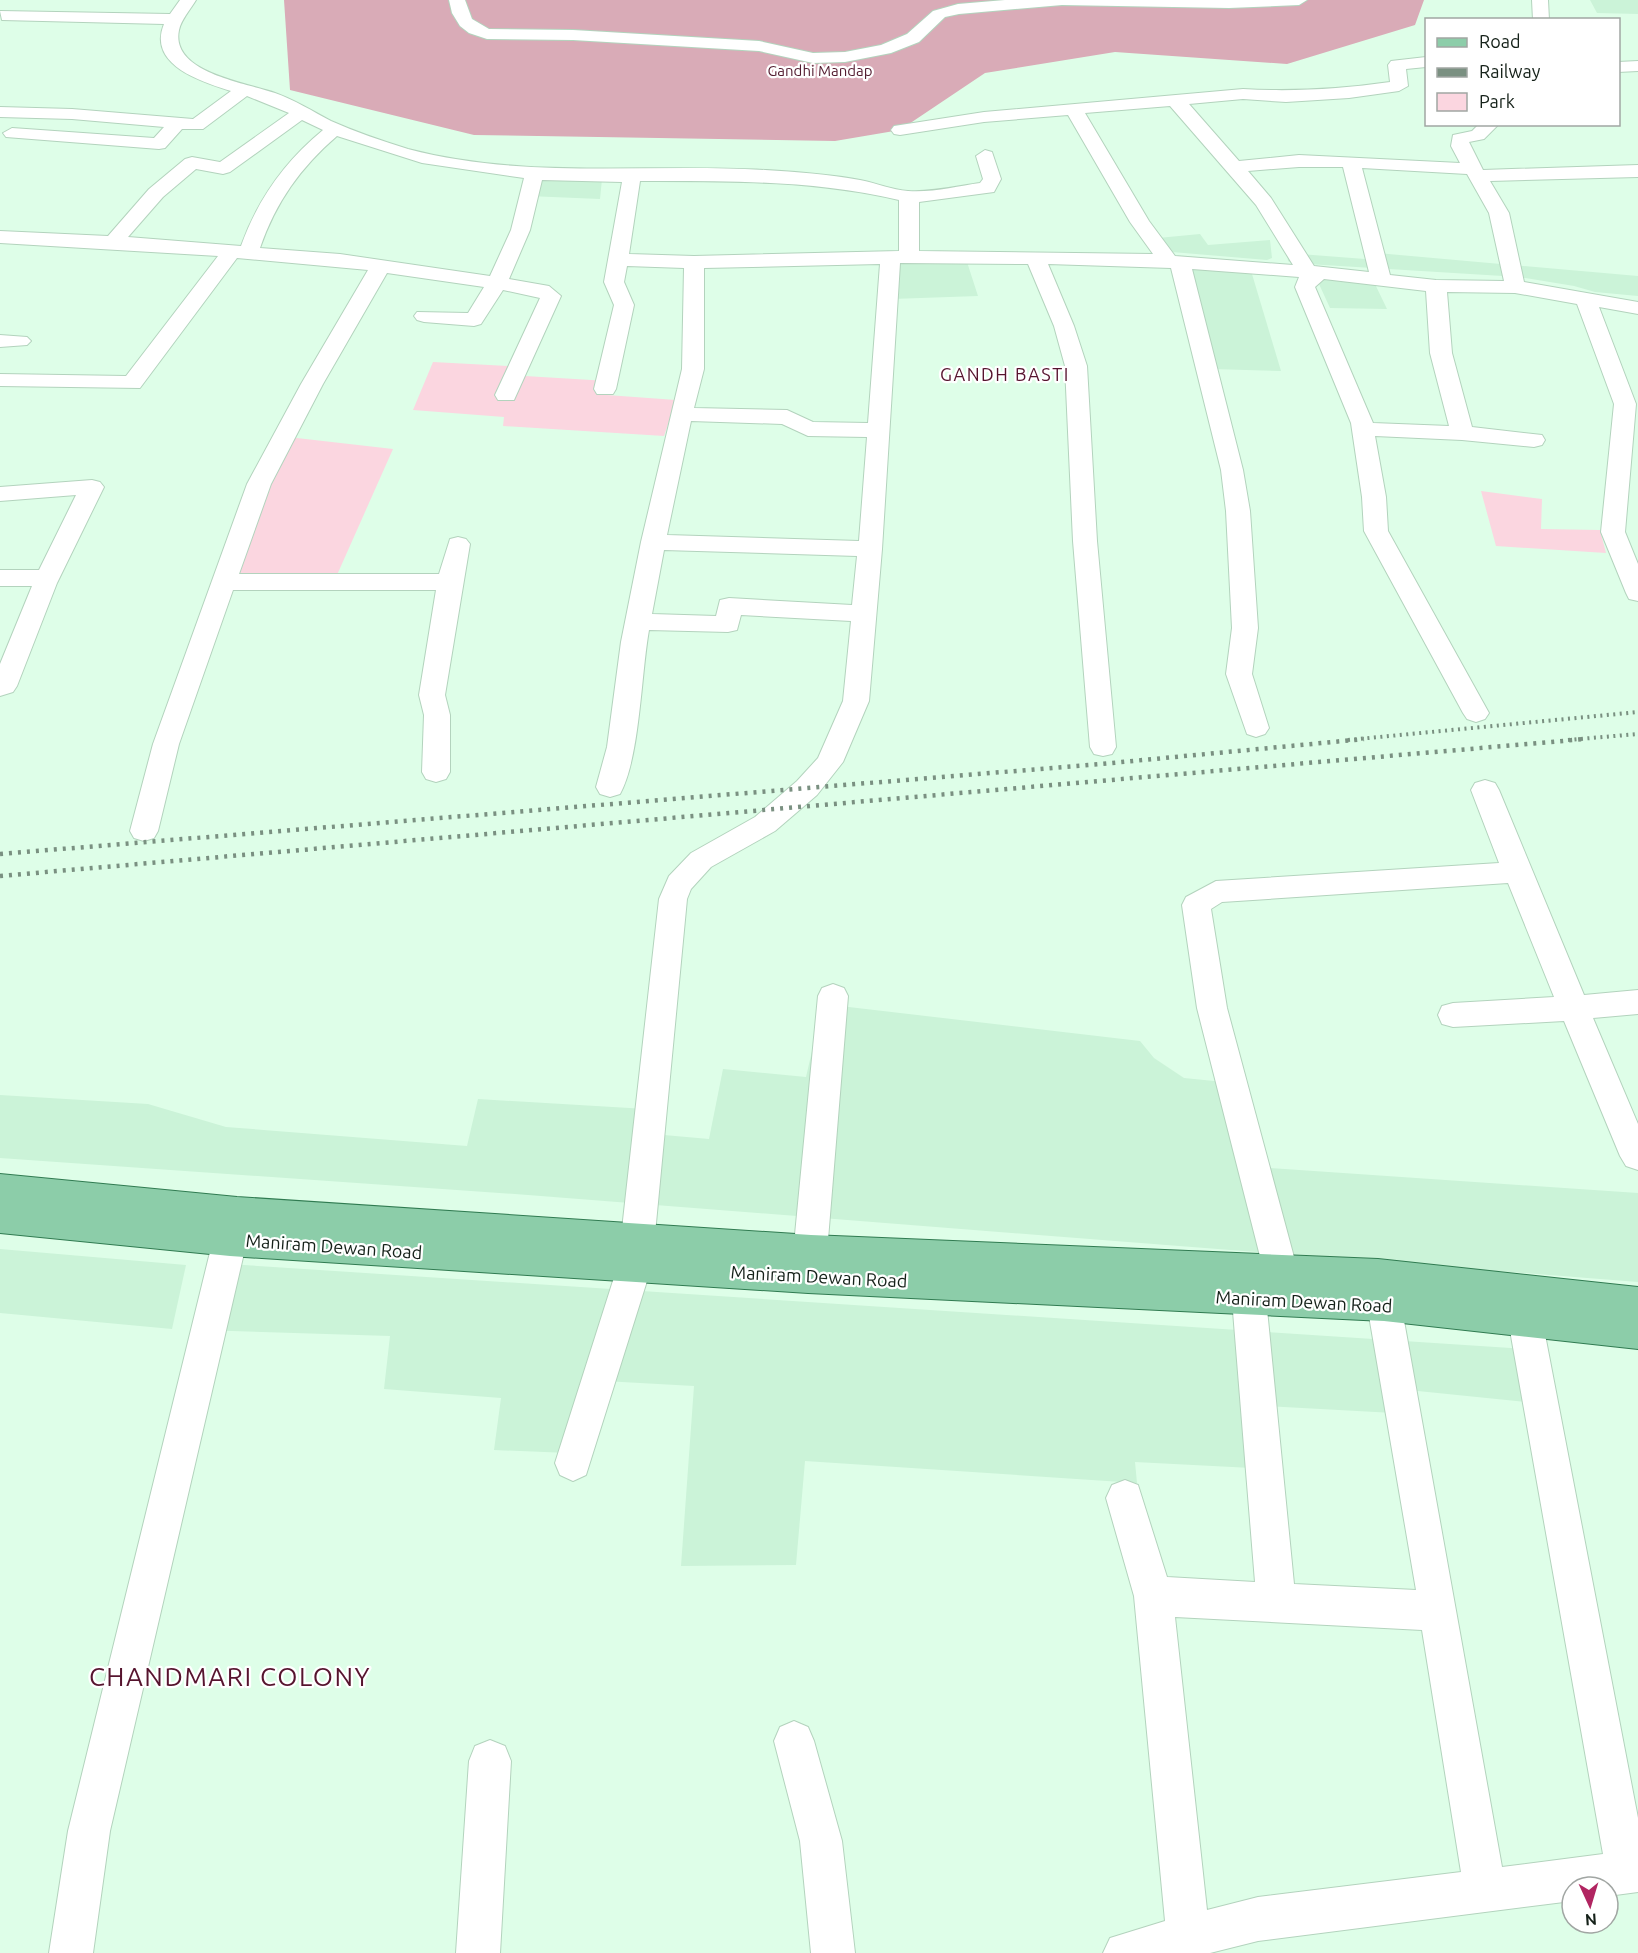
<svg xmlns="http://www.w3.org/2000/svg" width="1638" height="1953" font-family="Ubuntu,sans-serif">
<rect width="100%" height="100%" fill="#defee8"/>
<path fill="#cbf3d8" d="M 1590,0 L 1638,0 L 1638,14 L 1597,13 Z
M 532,178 L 602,179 L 600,199 L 528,196 Z
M 1200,234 L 1208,245 L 1270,240 L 1272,258 L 1267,260 L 1172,252 L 1158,238 Z
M 1287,253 L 1378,260 L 1377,253 L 1638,276 L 1638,296 L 1595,292 L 1574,286 L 1519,277 L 1291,263 L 1288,261 Z
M 967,262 L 978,296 L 892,299 L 894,267 L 902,263 Z
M 1190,268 L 1252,274 L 1281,371 L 1211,369 Z
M 1330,277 L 1374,282 L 1387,309 L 1330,308 L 1319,284 L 1322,280 Z
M 823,1004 L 1140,1041 L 1154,1058 L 1184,1078 L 1224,1082 L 1254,1167 L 1638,1193 L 1638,1282 L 528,1195 L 0,1158 L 0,1095 L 148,1104 L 226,1127 L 467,1146 L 478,1099 L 663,1110 L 664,1135 L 709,1139 L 723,1069 L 806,1077 Z
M 0,1249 L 186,1265 L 172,1329 L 0,1313 Z
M 228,1264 L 1542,1350 L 1557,1405 L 1408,1390 L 1412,1414 L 1266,1406 L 1271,1469 L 1135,1462 L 1137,1483 L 805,1461 L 796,1565 L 681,1566 L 694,1386 L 586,1380 L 569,1453 L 494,1450 L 501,1398 L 384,1389 L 390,1336 L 199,1330 Z"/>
<path fill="#fbd6e0" d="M 433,362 L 508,366 L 525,376 L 608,381 L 607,395 L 676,400 L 664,436 L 503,426 L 504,417 L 413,410 Z
M 288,437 L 393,449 L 337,575 L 229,573 Z
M 1481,491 L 1542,499 L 1541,529 L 1600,530 L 1606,553 L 1496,546 Z"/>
<path fill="#d9abb7" d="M 284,0 L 1424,0 L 1415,25 L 1287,64 L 1115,52 L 985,73 L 900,130 L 835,141 L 474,135 L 290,90 Z"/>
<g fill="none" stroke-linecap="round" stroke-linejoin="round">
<g stroke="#b3d3bd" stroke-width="2">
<path id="street" d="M 180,0 L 196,0 C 190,10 181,20 179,30 C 170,73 247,83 275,93 C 295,100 312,111 331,121 C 356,132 382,141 408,149 C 526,180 645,163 765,170 C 796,172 828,174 860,180 C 876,183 892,190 908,191 C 931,193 958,186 980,183 L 983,179 L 976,156 L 985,150 L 992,152 L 1001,179 L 994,192 L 919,202 L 919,251 L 1153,254 L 1130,222 L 1068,115 L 984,122 L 900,135 L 894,134 L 891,130 L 894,126 L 984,112 L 1243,89 C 1293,92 1341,89 1390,82 L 1388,65 L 1391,61 L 1426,57 L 1426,67 L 1406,69 L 1408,86 L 1399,91 L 1349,98 L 1286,102 L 1243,99 L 1189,104 L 1239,161 L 1299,155 L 1460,163 L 1451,146 L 1453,135 L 1472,131 L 1479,124 L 1499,124 L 1484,139 L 1469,142 L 1483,170 L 1638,165 L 1638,177 L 1490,181 L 1509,213 L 1524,282 L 1638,302 L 1638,314 L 1599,307 L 1636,404 L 1625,532 L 1638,564 L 1638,601 L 1629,599 L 1626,593 L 1601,532 L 1614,404 L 1577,304 L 1515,293 L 1447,292 L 1452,353 L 1472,427 L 1542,435 L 1545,440 L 1542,445 L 1534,447 L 1462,440 L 1375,436 L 1386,497 L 1388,531 L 1489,713 L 1485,719 L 1476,722 L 1467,719 L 1463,713 L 1364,531 L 1362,497 L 1351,423 L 1295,287 L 1299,277 L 1192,269 L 1243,470 L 1250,511 L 1258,628 L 1252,674 L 1269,728 L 1265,734 L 1256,737 L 1247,734 L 1226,674 L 1232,628 L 1226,511 L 1221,470 L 1171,268 L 1048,264 L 1074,326 L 1087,366 L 1097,541 L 1116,747 L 1112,754 L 1103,756 L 1094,754 L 1090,747 L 1073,541 L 1065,366 L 1054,326 L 1028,264 L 900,263 L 882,549 L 869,701 L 843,762 L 817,795 L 775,831 L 711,867 L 691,889 L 687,899 L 652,1265 L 586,1475 L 573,1481 L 560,1475 L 555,1463 L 618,1265 L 659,899 L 669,876 L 691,853 L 755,817 L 797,781 L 818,758 L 843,701 L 851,621 L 741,615 L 737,630 L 728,632 L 649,630 C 641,674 640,758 620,794 L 610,797 L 600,794 L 596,787 L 607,747 L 621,642 L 641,542 L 682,369 L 684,268 L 627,266 L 624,282 L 634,305 L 616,389 L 613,394 L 597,394 L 594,389 L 614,305 L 604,282 L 622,182 L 542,180 L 530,230 L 509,279 L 549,286 L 561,296 L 514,400 L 498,400 L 495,395 L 540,298 L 503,290 L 481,324 L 474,326 L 424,322 L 417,320 L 414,316 L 417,312 L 468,313 L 484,287 L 387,273 L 323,384 L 271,484 L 239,574 L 439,574 L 450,539 L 458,537 L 466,539 L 470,544 L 445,695 L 450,715 L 450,772 L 446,779 L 436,782 L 426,779 L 422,772 L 424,715 L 419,695 L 436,590 L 233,590 L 179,744 L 158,831 L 154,838 L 144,841 L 134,838 L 130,831 L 153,744 L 247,484 L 301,384 L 368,270 L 237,258 L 140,388 L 0,386 L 0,374 L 126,376 L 218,256 L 0,243 L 0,231 L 108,236 L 149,189 L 185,159 L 192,157 L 220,162 L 289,113 L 247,96 L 203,129 L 182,129 L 165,148 L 159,149 L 6,137 L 3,133 L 12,128 L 154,138 L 164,127 L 72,119 L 0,117 L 0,107 L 72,109 L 193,119 L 231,91 C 202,82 147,65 164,24 L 2,20 L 0,11 L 170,14 ZM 1170,106 L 1256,205 L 1293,265 L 1175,256 L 1149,221 L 1085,113 ZM 302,120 L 323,130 C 284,162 258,199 241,246 L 128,237 L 163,197 L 196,169 L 223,174 L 230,172 ZM 337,136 L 422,163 L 524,178 L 511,230 L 490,276 L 340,254 L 260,248 C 276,202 300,168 337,136 ZM 1299,167 L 1343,167 L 1369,272 L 1314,266 L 1271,198 L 1248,171 ZM 1362,168 L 1467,174 L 1489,213 L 1504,281 L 1436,280 L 1390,275 ZM 640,181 C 728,181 813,180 899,200 L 899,251 L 694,256 L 629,254 ZM 880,264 L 868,423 L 813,422 L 787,410 L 694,408 L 704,369 L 704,268 ZM 1324,279 L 1426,291 L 1430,353 L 1449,426 L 1373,423 L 1315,287 ZM 691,421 L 782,424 L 808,436 L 867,437 L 859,541 L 667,535 ZM 664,550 L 857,556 L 852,605 L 729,598 L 720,600 L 716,616 L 652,614 Z
M 449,0 L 465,0 L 472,19 L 489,29 L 573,30 L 759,41 L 813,53 L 845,52 L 881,45 L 907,34 L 933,11 L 958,4 L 1005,0 L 1307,0 L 1299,5 L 1229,8 L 1062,5 L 959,14 L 945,17 L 919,42 L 891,53 L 845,62 L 813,63 L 759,51 L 573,40 L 487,39 L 469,33 L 460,26 L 452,13 Z
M 1532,0 L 1548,0 L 1549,20 L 1533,20 Z
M 1638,61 L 1638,71 L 1618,72 L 1618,62 Z
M 0,335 L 27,337 L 31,341 L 27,345 L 0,347 Z
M 92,480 L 100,482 L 104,487 L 57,583 L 17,686 L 13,692 L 0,696 L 0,664 L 32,586 L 0,586 L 0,570 L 39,570 L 76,495 L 0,501 L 0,487 Z
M 1485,780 L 1495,783 L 1499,790 L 1584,995 L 1638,990 L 1638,1014 L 1593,1018 L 1638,1124 L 1638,1170 L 1626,1166 L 1620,1156 L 1564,1021 L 1453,1027 L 1442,1024 L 1438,1015 L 1442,1006 L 1453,1003 L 1554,997 L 1508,883 L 1222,902 L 1211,909 L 1227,1008 L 1298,1272 L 1293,1283 L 1281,1287 L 1269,1283 L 1264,1272 L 1197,1008 L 1182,905 L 1186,897 L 1216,881 L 1499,863 L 1471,790 L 1475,783 Z
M 833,984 L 844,988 L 848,996 L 825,1276 L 820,1287 L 808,1291 L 796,1287 L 791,1276 L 818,996 L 822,988 Z
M 230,1225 L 242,1230 L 247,1240 L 110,1831 L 93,1953 L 49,1953 L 68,1831 L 213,1240 L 218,1230 Z
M 1249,1284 L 1261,1288 L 1266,1299 L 1294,1584 L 1416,1590 L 1367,1304 L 1372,1293 L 1384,1288 L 1396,1293 L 1401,1304 L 1502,1867 L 1603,1854 L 1508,1319 L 1513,1308 L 1525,1303 L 1537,1308 L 1542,1319 L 1638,1818 L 1638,1892 L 1608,1896 L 1608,1887 L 1572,1887 L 1572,1901 L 1258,1941 L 1210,1953 L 1103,1953 L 1110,1938 L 1165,1921 L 1134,1596 L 1106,1498 L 1112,1485 L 1125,1480 L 1138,1485 L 1167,1577 L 1255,1582 L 1232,1299 L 1237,1288 ZM 1175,1617 L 1422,1630 L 1461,1872 L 1258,1897 L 1207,1910 Z
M 794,1721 L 808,1727 L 814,1741 L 842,1841 L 855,1953 L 811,1953 L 800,1841 L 774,1741 L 780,1727 Z
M 490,1740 L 505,1746 L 511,1761 L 500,1953 L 456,1953 L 469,1761 L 475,1746 Z"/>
</g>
<g stroke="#307b51" stroke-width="2">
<path id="primary" d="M 0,1174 L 237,1197 L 811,1235 L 1378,1259 L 1638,1287 L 1638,1349 L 1384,1321 L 808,1293 L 230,1256 L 0,1233 Z"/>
</g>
<use href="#street" fill="#fff" fill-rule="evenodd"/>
<use href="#primary" fill="#8ccda9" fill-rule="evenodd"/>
<path stroke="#7a9081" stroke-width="4" stroke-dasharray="2 4.5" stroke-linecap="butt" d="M 1348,740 L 1638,712
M 1568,740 L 1638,734"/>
<path stroke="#7a9081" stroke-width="4.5" stroke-dasharray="3 6" stroke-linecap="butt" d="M 0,854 L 1101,764 L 1364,739
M 0,876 L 1585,739"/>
</g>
<g text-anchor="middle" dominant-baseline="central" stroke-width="4.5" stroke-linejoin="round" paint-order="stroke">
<g font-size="15" fill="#521b2f" stroke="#fff">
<text x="820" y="70">Gandhi Mandap</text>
</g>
<g font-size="18" letter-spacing="1.5" fill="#56142e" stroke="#fff">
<text x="1005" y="374">GANDH BASTI</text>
</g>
<g font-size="18" fill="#152119" stroke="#fff">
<text transform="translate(334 1246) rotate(4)">Maniram Dewan Road</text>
<text transform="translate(819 1276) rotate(3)">Maniram Dewan Road</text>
<text transform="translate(1304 1301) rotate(3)">Maniram Dewan Road</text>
</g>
<g font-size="26" letter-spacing="1.5" fill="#56142e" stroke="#fff">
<text x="230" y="1676">CHANDMARI COLONY</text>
</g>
</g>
<rect x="1425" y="18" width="195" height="108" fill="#ffffff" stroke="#a1a6a3" stroke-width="1.5"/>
<rect x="1437" y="38" width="30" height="9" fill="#8ccda9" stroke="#a1a6a3" stroke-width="1.5"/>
<text x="1479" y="48" font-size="18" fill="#152119">Road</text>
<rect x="1437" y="68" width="30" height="9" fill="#7a9081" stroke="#a1a6a3" stroke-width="1.5"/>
<text x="1479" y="78" font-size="18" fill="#152119">Railway</text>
<rect x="1437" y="93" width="30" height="18" fill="#fbd6e0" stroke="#a1a6a3" stroke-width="1.5"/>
<text x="1479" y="108" font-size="18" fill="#152119">Park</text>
<g transform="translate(1590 1905) rotate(176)"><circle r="28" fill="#ffffff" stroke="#a1a6a3" stroke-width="1.5"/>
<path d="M0-4.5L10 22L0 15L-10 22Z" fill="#b12561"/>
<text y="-9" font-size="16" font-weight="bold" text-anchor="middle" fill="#152119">N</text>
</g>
</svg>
